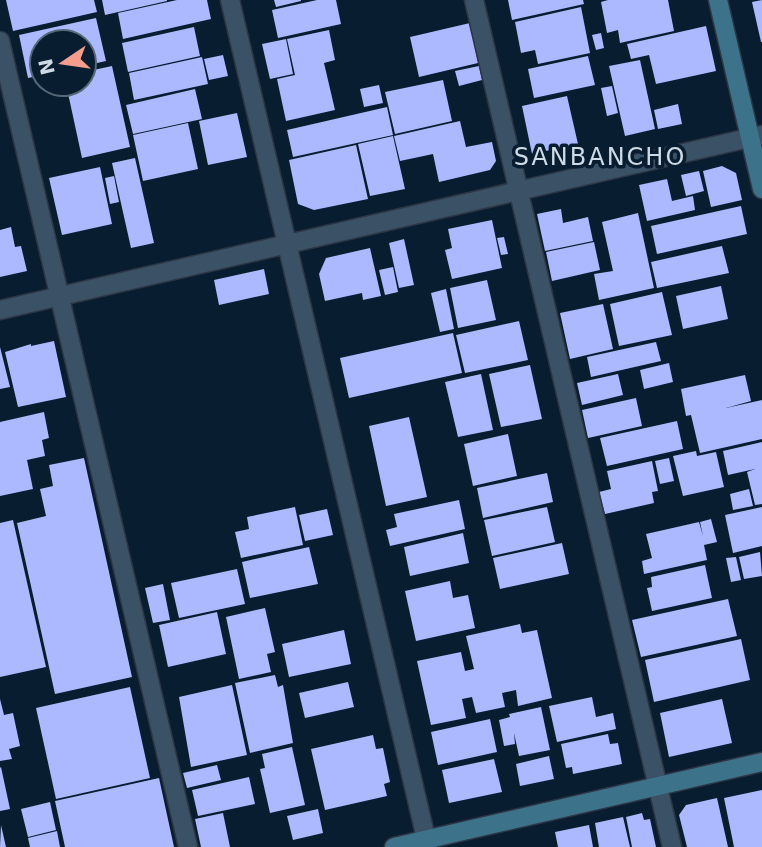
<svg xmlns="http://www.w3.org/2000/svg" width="762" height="847" font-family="'DejaVu Sans',sans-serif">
<rect width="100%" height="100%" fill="#081d2f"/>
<path fill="#acb9ff" d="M 6,0 L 94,0 L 97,12 L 13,31 Z
M 102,0 L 167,0 L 167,1 L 105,15 Z
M 177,0 L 207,0 L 211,19 L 123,39 L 118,13 Z
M 274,0 L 301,0 L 301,1 L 276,7 Z
M 317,0 L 336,0 L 341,24 L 278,38 L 272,10 Z
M 508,0 L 583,0 L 584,4 L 512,20 Z
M 608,0 L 668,0 L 674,31 L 620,43 L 618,30 L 607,33 L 601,2 Z
M 762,0 L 762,42 L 761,42 L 752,2 Z
M 581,7 L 590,53 L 538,64 L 535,50 L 521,53 L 515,22 Z
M 96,18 L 106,61 L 84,66 L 84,42 L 42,42 L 42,75 L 28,78 L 19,35 Z
M 470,23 L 478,63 L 419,77 L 410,37 Z
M 706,26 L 716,71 L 656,84 L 649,55 L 631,59 L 627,44 Z
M 194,27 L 200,56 L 128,72 L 122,43 Z
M 329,30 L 335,60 L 324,63 L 335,110 L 286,121 L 277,79 L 295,75 L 287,39 Z
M 601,33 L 604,48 L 596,50 L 592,35 Z
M 286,39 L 293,74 L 270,79 L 262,44 Z
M 223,55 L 228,76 L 209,80 L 204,59 Z
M 588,56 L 595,85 L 534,98 L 528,69 Z
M 202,57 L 208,84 L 134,100 L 129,73 Z
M 640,60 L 655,129 L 625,136 L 609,66 Z
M 112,66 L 130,147 L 82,158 L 66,84 L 84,84 L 84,72 Z
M 479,66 L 482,80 L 459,86 L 455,71 Z
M 443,80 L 452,121 L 395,134 L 385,92 Z
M 379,85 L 383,103 L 364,107 L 360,89 Z
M 612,86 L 618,113 L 607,116 L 601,88 Z
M 195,89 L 202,119 L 133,134 L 126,105 Z
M 567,96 L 578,144 L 532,154 L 522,106 Z
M 678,104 L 682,124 L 658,129 L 654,110 Z
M 387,107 L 393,135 L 293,157 L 287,130 Z
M 237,113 L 247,157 L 208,165 L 199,121 Z
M 460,121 L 466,147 L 492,142 L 496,161 L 490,170 L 439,182 L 433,154 L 400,161 L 394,136 Z
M 188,123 L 198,169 L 143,181 L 133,135 Z
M 393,136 L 405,189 L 370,196 L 358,144 Z
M 356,145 L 368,199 L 314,210 L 298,204 L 289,160 Z
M 135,158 L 154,243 L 131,248 L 112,163 Z
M 722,166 L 736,173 L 742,200 L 711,207 L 703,171 Z
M 100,167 L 112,224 L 62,235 L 49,178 Z
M 699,171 L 704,191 L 686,196 L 681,175 Z
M 114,176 L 119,202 L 110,204 L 105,178 Z
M 667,179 L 672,201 L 693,196 L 695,210 L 647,221 L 639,185 Z
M 741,206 L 747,234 L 657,254 L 651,226 Z
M 561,209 L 563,223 L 588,217 L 593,241 L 545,251 L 537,214 Z
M 638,213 L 654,288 L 599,300 L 594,274 L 613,271 L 602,222 Z
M 492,220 L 502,268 L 452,279 L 445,250 L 452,248 L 448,229 Z
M 11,227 L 15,247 L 21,246 L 27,271 L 0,277 L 0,230 Z
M 504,237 L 508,254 L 501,255 L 497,238 Z
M 404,239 L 414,285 L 399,288 L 389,243 Z
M 594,242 L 600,270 L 552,281 L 546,252 Z
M 722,246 L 729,273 L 657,288 L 651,262 Z
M 370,248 L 381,296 L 363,300 L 362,293 L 325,301 L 319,274 L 326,258 Z
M 393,267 L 398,292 L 385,295 L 379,270 Z
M 264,269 L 269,294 L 219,305 L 214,280 Z
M 487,280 L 496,320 L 458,328 L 450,288 Z
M 721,286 L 728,319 L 683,329 L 676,296 Z
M 446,289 L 454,329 L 440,332 L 431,293 Z
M 662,292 L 672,335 L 619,346 L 610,304 Z
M 603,304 L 613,349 L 570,359 L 560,313 Z
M 519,321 L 528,360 L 465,373 L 456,335 Z
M 453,333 L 462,373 L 349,398 L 340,358 Z
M 54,341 L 66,397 L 18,407 L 5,352 L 31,344 L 31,346 Z
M 656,342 L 661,361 L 591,377 L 587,357 Z
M 0,347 L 10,387 L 0,389 Z
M 669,363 L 673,382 L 644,389 L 640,370 Z
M 530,365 L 542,419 L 501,427 L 489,374 Z
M 481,374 L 493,430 L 458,437 L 445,382 Z
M 618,374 L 623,395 L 582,405 L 577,383 Z
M 745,375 L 751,401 L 726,408 L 762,400 L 762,439 L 700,453 L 691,415 L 686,416 L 681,389 Z
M 636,398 L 642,426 L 588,438 L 582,410 Z
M 44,412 L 49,438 L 42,440 L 45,456 L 27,460 L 33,489 L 0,496 L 0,422 Z
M 409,417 L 427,497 L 386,506 L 369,426 Z
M 677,421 L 683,449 L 607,466 L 600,438 Z
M 508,434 L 517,476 L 473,486 L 464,444 Z
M 762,442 L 762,504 L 755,505 L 747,472 L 755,469 L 728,475 L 723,451 Z
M 696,451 L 697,456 L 716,452 L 724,487 L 683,496 L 673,456 Z
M 84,458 L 132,677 L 55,694 L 17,523 L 46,516 L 40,489 L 53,486 L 49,465 Z
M 669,458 L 674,481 L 660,484 L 655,461 Z
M 652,461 L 658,491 L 652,492 L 654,503 L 605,514 L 599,492 L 611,489 L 607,471 Z
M 547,473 L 553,502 L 483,518 L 477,488 Z
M 749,489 L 753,506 L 733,510 L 730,494 Z
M 459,500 L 465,529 L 390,546 L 386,530 L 397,527 L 394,514 Z
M 295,507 L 303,545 L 241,558 L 235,532 L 249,529 L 247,517 Z
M 547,507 L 555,542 L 492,556 L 484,520 Z
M 762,507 L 762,546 L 733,553 L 725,515 Z
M 327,509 L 333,535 L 305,541 L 299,515 Z
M 711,519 L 717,542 L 704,545 L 707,560 L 644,574 L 642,561 L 652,558 L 646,534 L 699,522 L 703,536 L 700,522 Z
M 13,520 L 46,667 L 0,677 L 0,523 Z
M 463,533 L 469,563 L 410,576 L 404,547 Z
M 562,543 L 569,574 L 500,589 L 493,558 Z
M 309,547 L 318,584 L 250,598 L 242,562 Z
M 760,552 L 762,576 L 744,579 L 739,557 Z
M 736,557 L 741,580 L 731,582 L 726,558 Z
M 705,565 L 712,598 L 652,611 L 647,588 L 652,587 L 651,577 Z
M 237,569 L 245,604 L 179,618 L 171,583 Z
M 450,581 L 453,598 L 468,595 L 475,628 L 416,641 L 405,591 Z
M 163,584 L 170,620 L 153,623 L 145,588 Z
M 728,599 L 737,636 L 641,657 L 632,620 Z
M 265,608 L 275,652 L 267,654 L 271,672 L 239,679 L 226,617 Z
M 217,612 L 226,654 L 168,667 L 159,625 Z
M 520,624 L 522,633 L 537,630 L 552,698 L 518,706 L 516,690 L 502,693 L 505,707 L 476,713 L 472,697 L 462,699 L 466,718 L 431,725 L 417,661 L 461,652 L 465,671 L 474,669 L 466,636 Z
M 344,630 L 351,664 L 289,677 L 282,644 Z
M 741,639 L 750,680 L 654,702 L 645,660 Z
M 275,675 L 278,687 L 283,685 L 293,743 L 250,753 L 235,683 Z
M 348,682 L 354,707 L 305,718 L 299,693 Z
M 232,685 L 247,755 L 191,767 L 179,697 Z
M 130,687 L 150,778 L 56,799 L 36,708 Z
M 592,697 L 596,717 L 613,713 L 616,729 L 557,742 L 549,706 Z
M 0,699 L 4,715 L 13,713 L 20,746 L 9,749 L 12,759 L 0,761 Z
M 722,699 L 732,743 L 669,757 L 660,713 Z
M 541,707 L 550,750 L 519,756 L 514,733 L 515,744 L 504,746 L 499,720 L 510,717 L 509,714 Z
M 490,719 L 497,752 L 438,765 L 431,732 Z
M 608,734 L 610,744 L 618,743 L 622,764 L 573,774 L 572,767 L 566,768 L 561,744 Z
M 373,735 L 376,749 L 383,748 L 390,782 L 384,784 L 387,796 L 325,810 L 311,749 Z
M 292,747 L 305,805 L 270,813 L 260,769 L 265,768 L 262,754 Z
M 549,756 L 554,779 L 520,786 L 516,764 Z
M 494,759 L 502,792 L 449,803 L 442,770 Z
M 217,765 L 221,780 L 187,788 L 183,773 Z
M 1,767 L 10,809 L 0,811 L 0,768 Z
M 249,777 L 255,804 L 198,816 L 192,790 Z
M 159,778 L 174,847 L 65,847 L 55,801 Z
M 762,790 L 762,847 L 734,847 L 724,798 Z
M 717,798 L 728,847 L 687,847 L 679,815 L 686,805 Z
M 50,802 L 56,830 L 28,837 L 21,809 Z
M 318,809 L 323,833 L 293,840 L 287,816 Z
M 223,813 L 230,847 L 201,847 L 195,819 Z
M 642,813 L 644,820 L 650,819 L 656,847 L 632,847 L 626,817 Z
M 623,817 L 630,847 L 599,847 L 595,823 Z
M 1,825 L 6,847 L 0,847 Z
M 589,825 L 593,847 L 558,847 L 555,832 Z
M 57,831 L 60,847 L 30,847 L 28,838 Z"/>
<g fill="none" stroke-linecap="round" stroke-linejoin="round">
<g stroke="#2d3645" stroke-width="21">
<path id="street" d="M 230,0 L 428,847
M 474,0 L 672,847
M 0,41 L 188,847
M 0,310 L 762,135"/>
</g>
<g stroke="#2d3645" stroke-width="21">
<path id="secondary" d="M 718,0 L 762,189
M 394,847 L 762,762"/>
</g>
<use href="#street" stroke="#3b5166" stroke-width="18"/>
<use href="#secondary" stroke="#3c738a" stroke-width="18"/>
</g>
<g text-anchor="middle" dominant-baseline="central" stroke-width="7" stroke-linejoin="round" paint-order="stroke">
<g font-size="24" letter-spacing="2" fill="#cedbe7" stroke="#081d2f">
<text x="600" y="157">SANBANCHO</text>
</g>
</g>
<g transform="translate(63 63) rotate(257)"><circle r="33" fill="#081d2f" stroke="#576979" stroke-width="2"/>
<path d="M0-5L12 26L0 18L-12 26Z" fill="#f49d8c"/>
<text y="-10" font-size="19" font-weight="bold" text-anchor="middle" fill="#cedbe7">N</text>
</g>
</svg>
